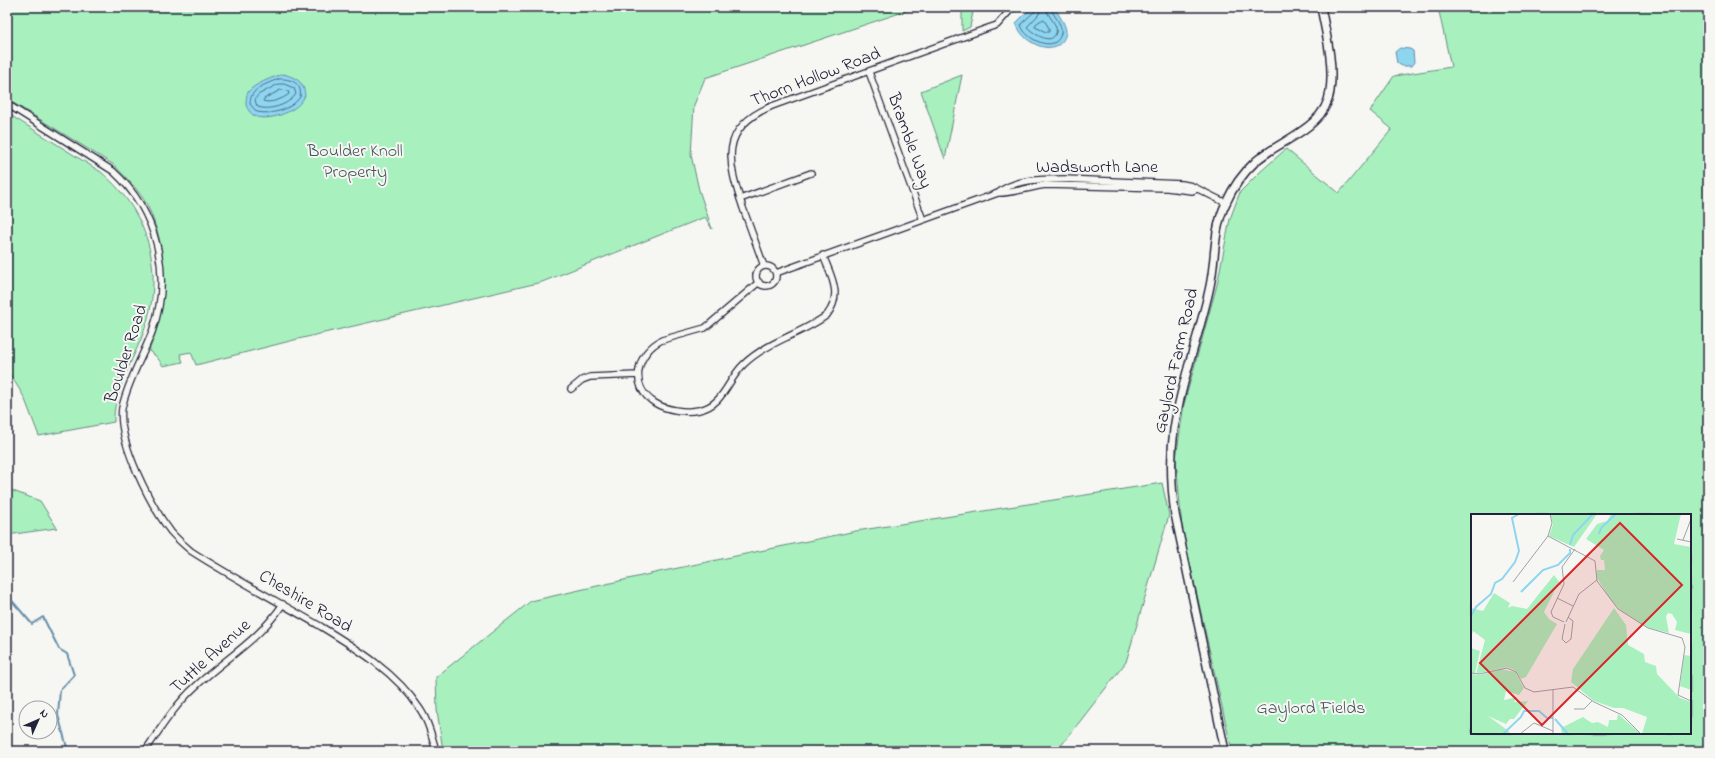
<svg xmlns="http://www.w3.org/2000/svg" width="1715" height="758" font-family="'Indie Flower',sans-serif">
<rect width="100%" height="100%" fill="#f6f6f2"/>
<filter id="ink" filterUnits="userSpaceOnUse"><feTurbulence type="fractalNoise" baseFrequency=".025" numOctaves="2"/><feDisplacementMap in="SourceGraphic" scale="8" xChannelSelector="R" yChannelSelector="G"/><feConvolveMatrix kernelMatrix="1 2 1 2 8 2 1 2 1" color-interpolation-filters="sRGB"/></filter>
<g filter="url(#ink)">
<path fill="#a8f1bf" stroke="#658a7d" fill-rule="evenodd" d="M 7,7 L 918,7 L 705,78 L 694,105 L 691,155 L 699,190 L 712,229 L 705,217 L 542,282 L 294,340 L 196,365 L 191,352 L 180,354 L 183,362 L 163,366 L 157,357 L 149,351 C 164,312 169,275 158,234 C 155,225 152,214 147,205 C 139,190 126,178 114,165 L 7,99 Z
M 962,7 L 974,7 L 970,27 L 962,31 Z
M 1438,7 L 1708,7 L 1708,751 L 1232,751 L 1182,528 L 1176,459 L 1184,404 L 1217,285 L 1230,219 L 1240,192 L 1260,172 L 1286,149 L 1339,193 L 1392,129 L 1370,111 L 1394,76 L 1451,67 ZM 1472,515 L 1690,515 L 1690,733 L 1472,733 Z
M 962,75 L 945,159 L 921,91 Z
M 7,113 L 101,172 C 152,215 166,278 141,339 C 130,366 113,393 114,422 L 39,436 L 24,397 L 7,369 Z
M 1162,483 L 1169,515 L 1126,662 L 1057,751 L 443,751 L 437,710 L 436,677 L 531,601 L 659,572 L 856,531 Z
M 7,487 L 13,491 L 40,501 L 57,528 L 7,535 Z"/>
<path fill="#8ed5f0" stroke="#638da8" d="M 1035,7 C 1040,7 1048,6 1053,8 C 1056,9 1057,12 1059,15 C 1062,20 1066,26 1066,32 C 1064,48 1048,50 1037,45 C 1026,40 1020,34 1016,23 L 1027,12 Z
M 1400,48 L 1410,49 L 1413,51 L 1414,62 L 1411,66 L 1402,66 L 1397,63 L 1395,52 Z
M 284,74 C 296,78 304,81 305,95 C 300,111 271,121 257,117 C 251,115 248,110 246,105 C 246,101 246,96 248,92 C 254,84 275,76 284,74 Z"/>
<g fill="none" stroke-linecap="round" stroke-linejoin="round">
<path stroke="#4d6a83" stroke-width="1" d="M 1036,7 L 1035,11 L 1021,24 C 1023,39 1057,55 1061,33 C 1063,23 1052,16 1051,7
M 1041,7 L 1039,14 L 1027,27 C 1032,32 1051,47 1056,33 C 1059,24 1046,16 1046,7
M 1042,20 L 1044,20 L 1049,28 L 1049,32 L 1046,32 L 1035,27 L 1036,24 Z
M 278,79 C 290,78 303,83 300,97 C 291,110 272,115 257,112 L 250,104 C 250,88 265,85 278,79 Z
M 279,84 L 284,84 L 294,88 L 296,94 C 289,105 269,111 258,107 C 255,103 254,99 258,95 Z
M 281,90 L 288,91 L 289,94 C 283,99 270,104 263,101 L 264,99 Z"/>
<path stroke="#638da8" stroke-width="2" d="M 7,595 L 32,624 L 43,617 L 59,649 L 67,654 L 74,675 L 60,690 L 58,715 L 68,751"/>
<g stroke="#22223b" stroke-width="8">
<path id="minor" d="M 869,72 L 923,220
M 7,104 L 113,171 C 157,211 173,275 152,332 C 143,356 127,383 122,408 C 117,441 151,506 171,532 C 177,539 184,545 191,551 C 233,578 277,601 320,626 C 356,648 396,672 420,709 C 428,721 432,736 436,751
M 999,193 C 1014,193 1030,187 1046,185 L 1167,188 L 1192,191 L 1197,189
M 740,199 L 811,173
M756 276a10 10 0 1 1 20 0a10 10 0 1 1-20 0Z
M 764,266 C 757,247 750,227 743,208 C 728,163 718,128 772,106 L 988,28 L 997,25 L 1013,7
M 776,273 L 998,193 C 1015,179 1042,179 1064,179 L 1182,184 L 1192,186 L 1226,203
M 759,282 L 705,328 L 662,340 C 637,352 628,386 655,403 C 666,410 686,413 699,410 C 724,405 727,380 744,364 C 768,341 802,334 827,315 C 843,294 831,277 823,255
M 571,389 L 582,380 L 590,377 L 638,375
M 145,751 C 161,728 175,705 196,686 C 227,657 258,641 283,604"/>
</g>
<g stroke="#22223b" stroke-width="10">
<path id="tertiary" d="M 1225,751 L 1175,514 C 1171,486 1170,458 1174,429 C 1181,381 1200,334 1210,286 C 1216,258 1213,229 1226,203 C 1233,187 1243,173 1256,161 C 1280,140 1326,128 1330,91 C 1334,63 1326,34 1321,7"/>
</g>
<use href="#minor" stroke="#f6f6f2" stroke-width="5.5"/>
<use href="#tertiary" stroke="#f6f6f2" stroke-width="7"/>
</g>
</g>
<g text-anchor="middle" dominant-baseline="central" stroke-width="4" stroke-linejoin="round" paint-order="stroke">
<g font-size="18" fill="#22223b" stroke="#f6f6f2">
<text transform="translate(816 78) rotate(-21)">Thorn Hollow Road</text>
<text transform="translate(909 141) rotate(70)">Bramble Way</text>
<text x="1097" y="168">Wadsworth Lane</text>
<text transform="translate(127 354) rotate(-72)">Boulder Road</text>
<text transform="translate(1177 361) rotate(-77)">Gaylord Farm Road</text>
<text transform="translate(305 602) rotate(31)">Cheshire Road</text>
<text transform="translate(211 657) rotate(-42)">Tuttle Avenue</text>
</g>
<g font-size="18" fill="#44565c" stroke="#f6f6f2">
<text x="355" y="152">Boulder Knoll<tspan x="355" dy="21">Property</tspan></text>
<text x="1311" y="709">Gaylord Fields</text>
</g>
</g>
<g transform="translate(1471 514)">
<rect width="220" height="220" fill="#f6f6f2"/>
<path d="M 79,0 L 126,0 L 103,33 L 78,22 L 82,10 ZM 140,0 L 210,0 L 203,30 L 220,33 L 220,120 L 204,116 L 206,108 L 201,100 L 197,99 L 195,102 L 198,119 L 177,114 L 149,96 L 139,85 L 126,64 L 126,56 L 134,56 L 133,46 L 130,46 L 129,42 L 133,36 L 115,25 L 126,10 L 136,7 ZM 83,61 L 91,72 L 87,70 L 73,98 L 78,105 L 86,110 L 55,163 L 50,165 L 43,156 L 36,153 L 5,160 L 14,126 L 2,117 L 0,123 L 0,94 L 12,97 L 23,79 L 39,89 L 37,94 L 41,92 L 56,95 ZM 143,94 L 155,111 L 157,131 L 173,140 L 174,148 L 185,152 L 186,160 L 209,184 L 220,188 L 220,220 L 171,220 L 176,203 L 152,194 L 143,194 L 123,187 L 100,168 L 102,155 ZM 0,134 L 9,137 L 4,159 L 0,159 ZM 213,141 L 220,142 L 220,176 L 209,172 ZM 30,155 L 44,158 L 53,174 L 48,181 L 35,177 L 33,186 L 46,183 L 43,188 L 57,187 L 43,205 L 39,205 L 35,210 L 17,202 L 39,218 L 37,220 L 0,220 L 0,160 L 8,161 ZM 147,200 L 170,220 L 91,220 L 90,214 L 112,203 L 121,209 L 127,208 L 137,213 L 138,206 L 146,206 Z" fill="#a8f1bf"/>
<path fill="none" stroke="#8ed5f0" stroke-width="2" d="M 128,20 L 130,14 L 145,0M 99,31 L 102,21 L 122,0M 50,78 L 72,56 L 87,51 L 99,39 L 99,35M 0,102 L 5,93 L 20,80 L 24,69 L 31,65 L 44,48 L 48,37 L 41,4 L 48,0M 84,205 L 97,220M 32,220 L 50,203 L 53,197 L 68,197 L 76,204 L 82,204"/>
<path fill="none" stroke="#a1a1a9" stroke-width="1" d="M 77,22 L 124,47 L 126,67 L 147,95 L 177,114 L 211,124 L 214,133 L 207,181 L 220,187M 206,25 L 220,28M 212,26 L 220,5M 42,68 L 77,22 L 81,9 L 79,0M 86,84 L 102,92M 93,108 L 82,103 L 80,98 L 93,70 L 91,53 L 104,35M 95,108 L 108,80 L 126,66M 94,110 L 91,125 L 95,129 L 100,125 L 102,107 L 97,103M 0,159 L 8,160 L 36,154 L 45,158 L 54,174 L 63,178 L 102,173 L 123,188 L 151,201 L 170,220M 82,175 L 82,220M 103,195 L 113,195 L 121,187M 49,220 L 63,209 L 82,217"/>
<path fill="#d62828" fill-opacity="0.15" stroke="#d62828" stroke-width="2" d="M 149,9 L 211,71 L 71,211 L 9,149 Z"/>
<rect width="220" height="220" fill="none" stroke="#22223b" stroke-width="2"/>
</g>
<rect width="1715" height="758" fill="none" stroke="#f6f6f2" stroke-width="24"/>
<rect x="12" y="12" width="1691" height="734" fill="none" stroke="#22223b" stroke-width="1.5" filter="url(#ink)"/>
<g transform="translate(38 720) rotate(45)"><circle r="19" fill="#f6f6f2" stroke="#a1a1a9"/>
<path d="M0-3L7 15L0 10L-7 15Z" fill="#22223b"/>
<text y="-6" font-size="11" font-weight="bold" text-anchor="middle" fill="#22223b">N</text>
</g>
</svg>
